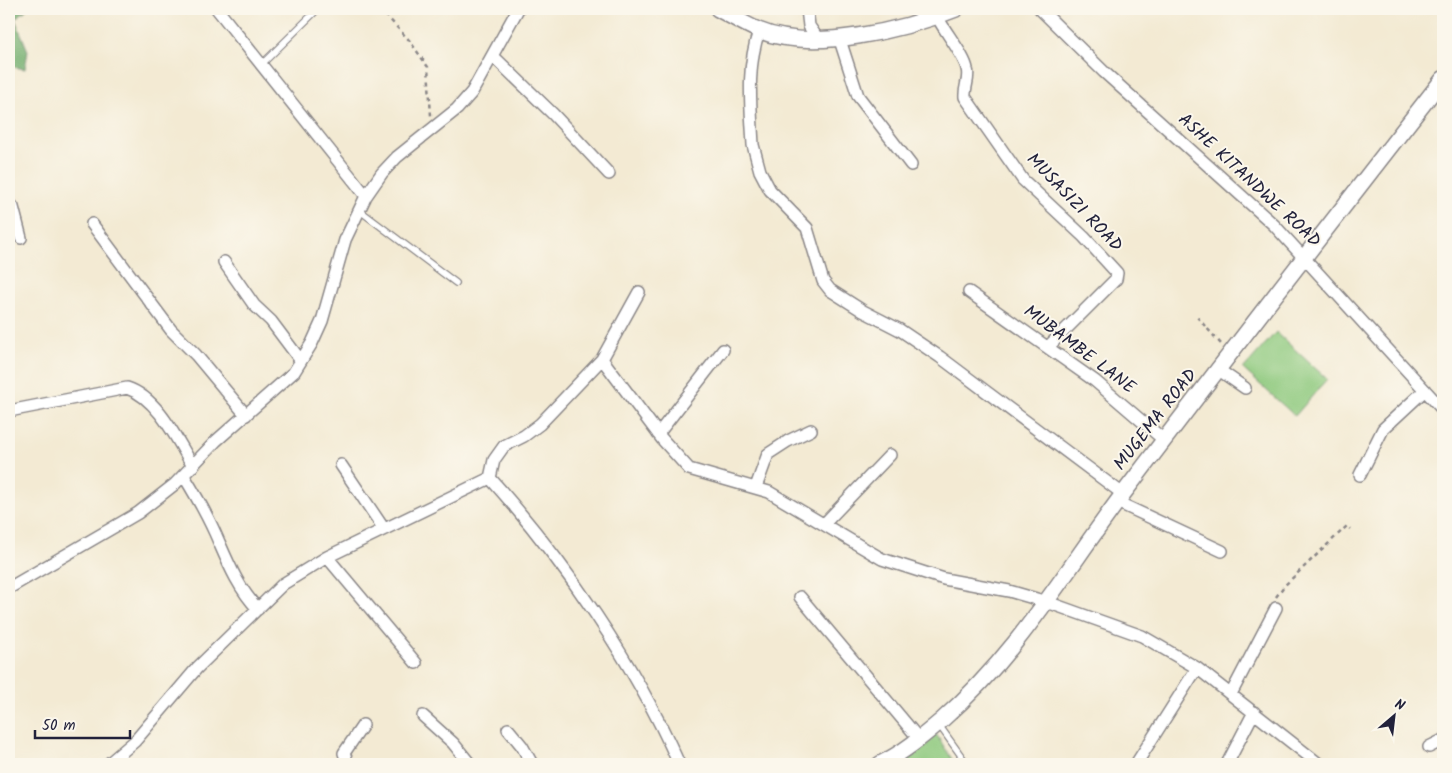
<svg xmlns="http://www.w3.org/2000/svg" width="1452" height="773" font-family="Kalam,sans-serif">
<rect width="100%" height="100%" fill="#fbf7ec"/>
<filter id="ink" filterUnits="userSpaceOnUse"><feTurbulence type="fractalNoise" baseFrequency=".02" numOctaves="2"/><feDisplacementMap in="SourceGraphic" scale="10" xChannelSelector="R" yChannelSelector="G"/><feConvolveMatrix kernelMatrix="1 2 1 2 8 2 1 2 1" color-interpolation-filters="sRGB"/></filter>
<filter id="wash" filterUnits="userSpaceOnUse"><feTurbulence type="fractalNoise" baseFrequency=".0096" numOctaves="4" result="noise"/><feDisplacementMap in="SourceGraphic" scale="20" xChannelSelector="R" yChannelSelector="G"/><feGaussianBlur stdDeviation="1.12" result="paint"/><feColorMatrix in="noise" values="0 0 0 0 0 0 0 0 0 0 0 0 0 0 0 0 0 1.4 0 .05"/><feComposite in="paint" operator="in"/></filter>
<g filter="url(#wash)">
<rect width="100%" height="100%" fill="#f3ead3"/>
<path fill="#8ec97e" stroke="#58765c" d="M 1276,332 L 1327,379 L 1295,416 L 1243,369 Z
M 936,734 L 955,764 L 894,764 Z"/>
<path fill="#72ad6d" stroke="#4a6854" d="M 9,9 L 27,9 L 15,19 L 28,51 L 25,69 L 9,66 Z"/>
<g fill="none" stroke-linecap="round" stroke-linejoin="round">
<path stroke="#45b3c0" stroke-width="4" d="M 9,100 L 9,109"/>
</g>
</g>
<g filter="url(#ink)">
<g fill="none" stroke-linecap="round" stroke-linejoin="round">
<g stroke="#8a8687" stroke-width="8">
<path id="service" d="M 261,65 L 318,9
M 359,210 L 456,283
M 939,725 L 967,764"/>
</g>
<g stroke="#8a8687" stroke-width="14">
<path id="minor" d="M 217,9 L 366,196
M 807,9 L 809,26 L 818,39
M 1040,9 L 1104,72 L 1274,225 L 1443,410
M 937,16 C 944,31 965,56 967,69 C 970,79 964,87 965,97 L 1023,180 L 1084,237 L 1117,273 L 1116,279 L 1049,346
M 759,31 C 746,69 751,106 753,145 L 760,171 L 770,190 L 807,228 L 823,281 L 830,290 L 863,311 L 900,330 L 940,357 L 1123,494
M 839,37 L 858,96 L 911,165
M 493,56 L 553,114 L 609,174
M 9,203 L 13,207 L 21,238
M 92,224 L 171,330 L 196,355 L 246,415
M 224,262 L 254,305 L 271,321 L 301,361
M 639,292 L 602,359 L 540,424 L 524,436 L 504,446 L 494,460 L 490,478 C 564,561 634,662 679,764
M 969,292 L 1095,381 L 1165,441
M 602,359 L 662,439 L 689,469 L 769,492 L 882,559 L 944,579 L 1009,591 L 1047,602 L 1142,636 L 1197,668 L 1319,764
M 1219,370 L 1245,388
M 9,411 L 127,388 C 158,398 177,440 193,466
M 658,434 L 723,350
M 341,465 L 384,529
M 1360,475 L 1383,429 L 1425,390
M 184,476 C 195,494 206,513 215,533 C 227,560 237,587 258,609
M 756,487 L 768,454 L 788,441 L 811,430
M 1117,502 L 1222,551
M 824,524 L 890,455
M 327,557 L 416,663
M 9,588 L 138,513 L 175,484 L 216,441 L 294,372 L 312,343 L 322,321 L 345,240 L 366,196 L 382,173 L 397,157 L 457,109 L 472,92 L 518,9
M 800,597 L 919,739
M 1231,694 L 1276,608
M 423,716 L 453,743 L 470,764
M 508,729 L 522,746 L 532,764
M 1429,747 L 1443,740
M 108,764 L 135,741 L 197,668 L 283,584 L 327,557 L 490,478
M 348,764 L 344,753 L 363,725
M 1136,764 L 1197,668
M 1227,764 L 1254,712"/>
</g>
<g stroke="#8a8687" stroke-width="18">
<path id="tertiary" d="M 718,9 C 731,16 744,24 758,30 C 812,53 904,30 956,9
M 880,764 C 903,753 922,737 942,720 C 1019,652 1063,574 1123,494 C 1229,354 1336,216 1443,79"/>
</g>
<path stroke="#8a8687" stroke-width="2.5" stroke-dasharray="4 4" stroke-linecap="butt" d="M 380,9 L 409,40 L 428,67 L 431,116
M 754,9 L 756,15
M 1197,317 L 1221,344
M 1276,597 L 1284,586 L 1347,526 L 1350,529"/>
<use href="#service" stroke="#fff" stroke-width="5.5"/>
<use href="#minor" stroke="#fff" stroke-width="11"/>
<use href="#tertiary" stroke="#fff" stroke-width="15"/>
</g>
</g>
<g text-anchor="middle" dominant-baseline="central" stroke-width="4" stroke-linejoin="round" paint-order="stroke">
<g font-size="18" fill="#22223b" stroke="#fbf7ec">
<text transform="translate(1249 181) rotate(43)">ASHE KITANDWE ROAD</text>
<text transform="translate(1074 203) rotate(46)">MUSASIZI ROAD</text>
<text transform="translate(1079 350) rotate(37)">MUBAMBE LANE</text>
<text transform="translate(1156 420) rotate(-52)">MUGEMA ROAD</text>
</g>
</g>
<rect width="1452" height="773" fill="none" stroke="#fbf7ec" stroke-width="30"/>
<g transform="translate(1394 716) rotate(28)" stroke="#fbf7ec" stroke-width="4" paint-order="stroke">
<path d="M0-4L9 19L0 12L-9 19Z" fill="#22223b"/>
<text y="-8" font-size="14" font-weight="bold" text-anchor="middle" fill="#22223b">N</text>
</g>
<path d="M35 730v8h95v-8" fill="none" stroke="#22223b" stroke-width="2.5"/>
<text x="42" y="730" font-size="15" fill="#22223b" stroke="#fbf7ec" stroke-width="4" paint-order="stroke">50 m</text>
</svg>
